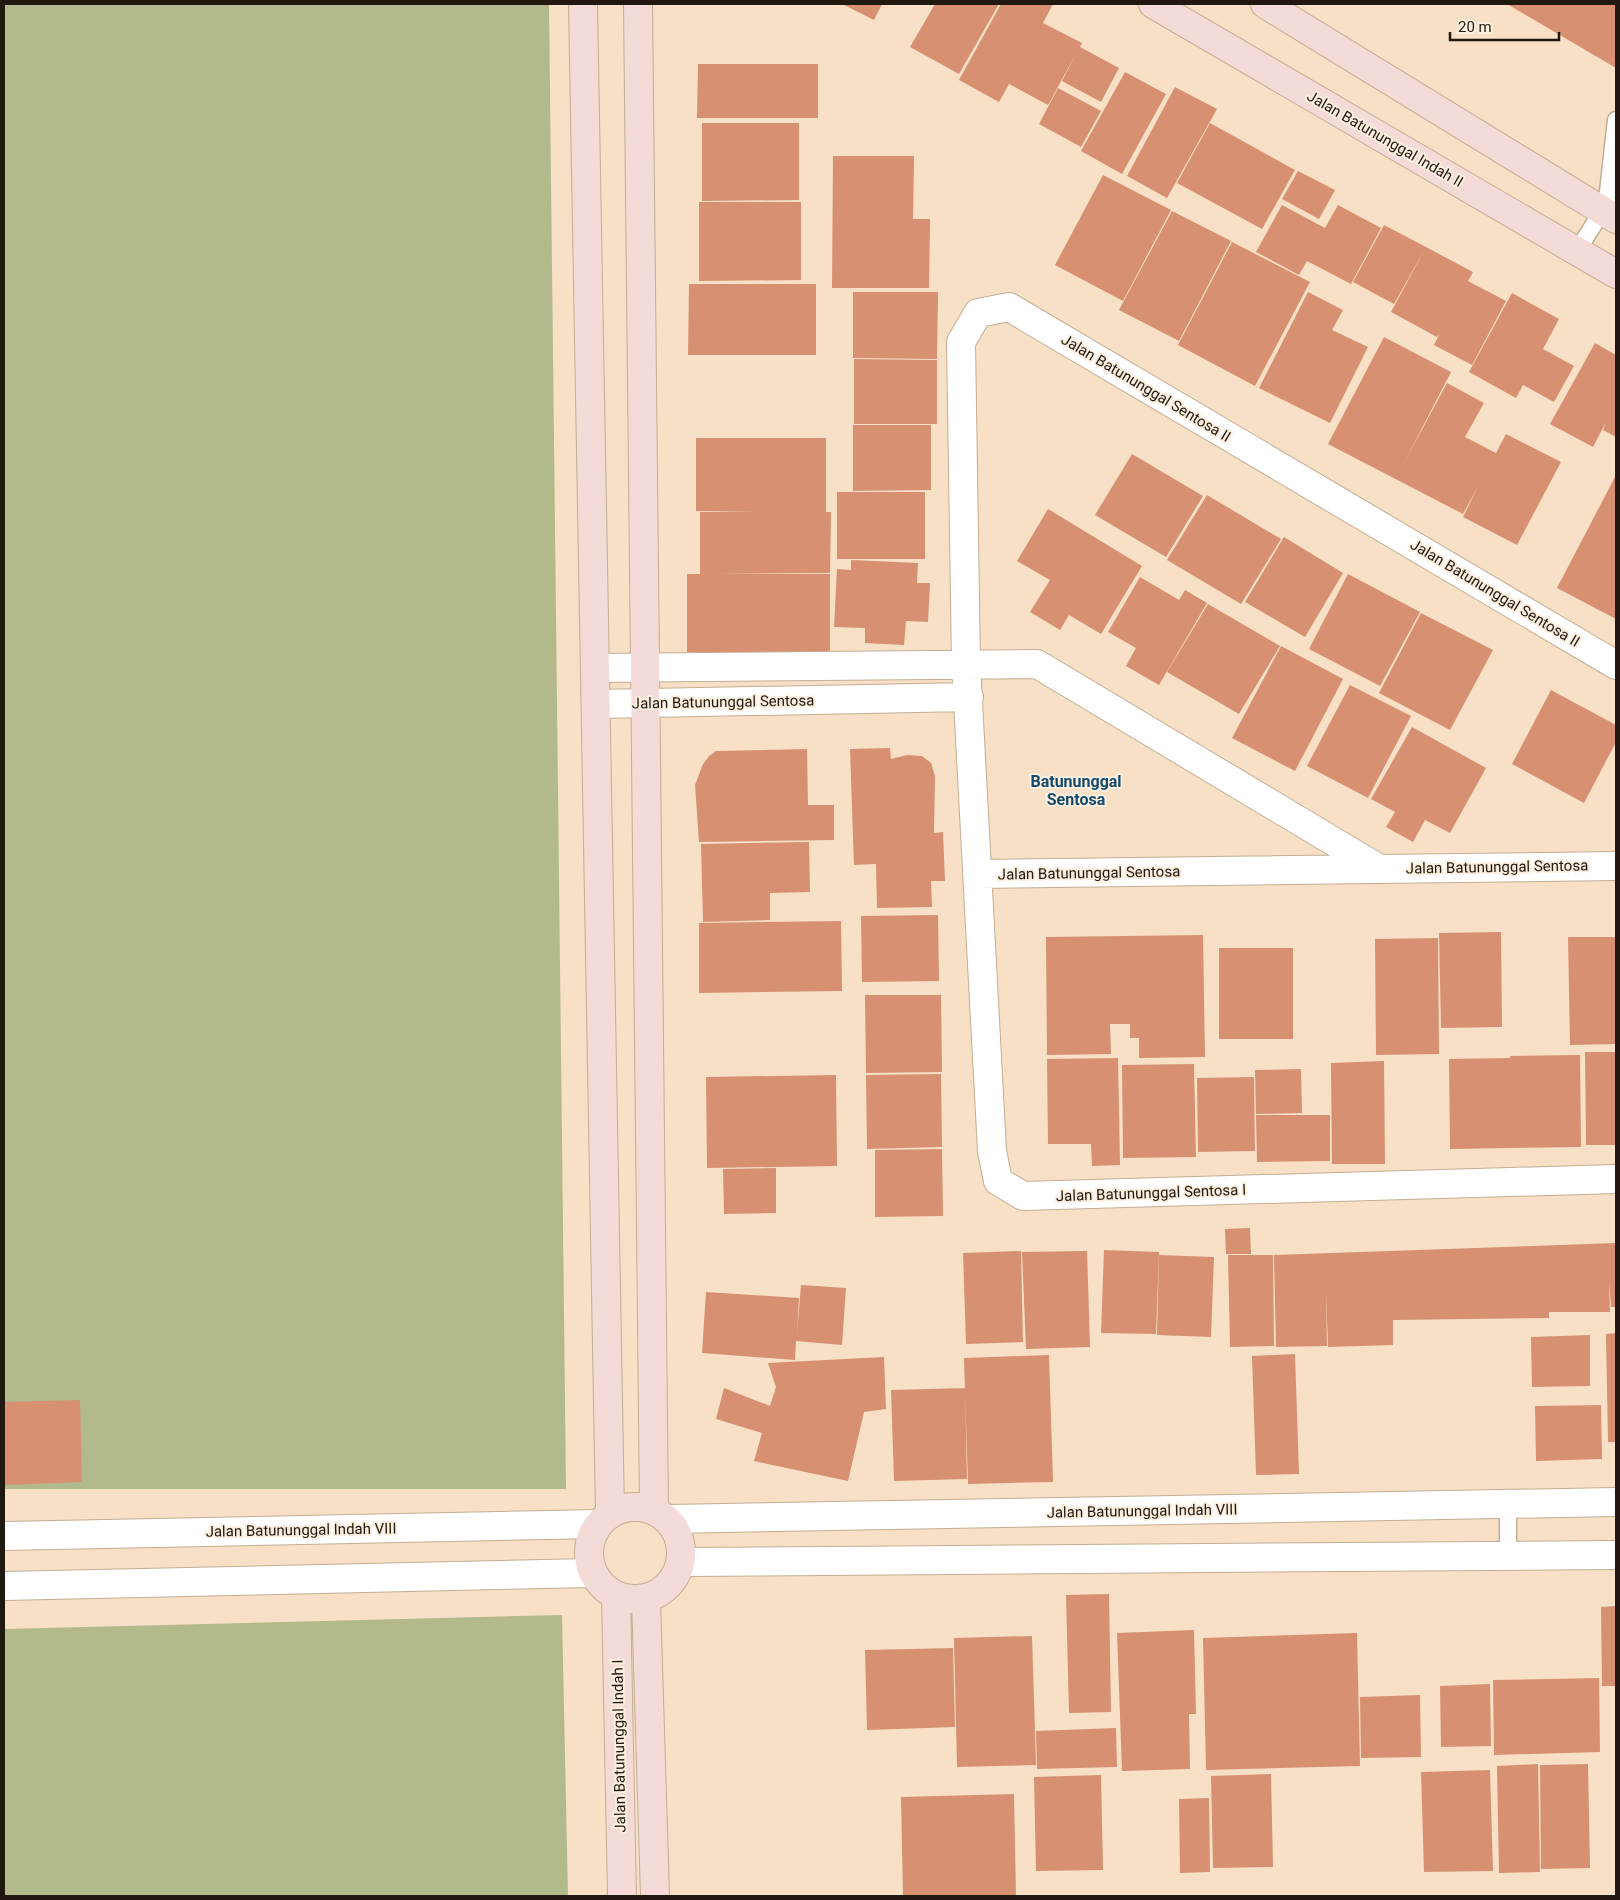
<svg xmlns="http://www.w3.org/2000/svg" width="1620" height="1900" font-family="Roboto,sans-serif">
<rect width="100%" height="100%" fill="#f7e0c6"/>
<path fill="#b2b98b" d="M 4,4 L 549,4 L 566,1489 L 4,1489 Z
M 562,1615 L 568,1896 L 4,1896 L 4,1629 Z"/>
<path fill="#d89073" d="M 842,4 L 882,4 L 874,20 Z
M 935,4 L 999,4 L 959,74 L 910,47 Z
M 1001,4 L 1053,4 L 1043,23 L 1082,43 L 1080,47 L 1119,68 L 1101,102 L 1062,81 L 1077,52 L 1048,105 L 1009,84 L 999,102 L 959,80 Z
M 1507,4 L 1616,4 L 1616,68 Z
M 698,64 L 818,64 L 818,118 L 697,118 Z
M 1125,72 L 1166,94 L 1122,174 L 1081,151 Z
M 1175,87 L 1217,109 L 1167,198 L 1127,176 Z
M 1058,88 L 1101,111 L 1081,147 L 1039,124 Z
M 702,123 L 799,123 L 799,200 L 702,201 Z
M 1210,123 L 1295,170 L 1262,229 L 1177,183 Z
M 833,156 L 914,156 L 913,219 L 930,219 L 929,288 L 832,288 Z
M 1298,171 L 1335,190 L 1319,219 L 1282,199 Z
M 1103,175 L 1171,210 L 1123,301 L 1055,265 Z
M 699,202 L 801,202 L 801,280 L 699,281 Z
M 1282,205 L 1325,228 L 1338,205 L 1381,228 L 1351,284 L 1307,261 L 1299,275 L 1256,252 Z
M 1172,211 L 1231,241 L 1179,341 L 1119,310 Z
M 1384,225 L 1426,247 L 1394,304 L 1353,282 Z
M 1232,242 L 1310,282 L 1255,386 L 1178,345 Z
M 1426,247 L 1473,272 L 1468,281 L 1506,301 L 1472,365 L 1434,345 L 1440,333 L 1437,337 L 1391,312 Z
M 689,284 L 816,284 L 816,355 L 688,355 Z
M 853,292 L 938,292 L 937,359 L 853,358 Z
M 1308,292 L 1343,310 L 1332,330 L 1368,347 L 1330,423 L 1259,388 Z
M 1512,293 L 1559,319 L 1543,349 L 1574,366 L 1554,402 L 1523,385 L 1516,398 L 1469,372 Z
M 1384,337 L 1451,372 L 1404,463 L 1447,383 L 1484,403 L 1465,437 L 1496,453 L 1506,434 L 1561,462 L 1517,545 L 1463,517 L 1479,485 L 1463,514 L 1328,444 Z
M 1595,343 L 1616,355 L 1616,437 L 1603,430 L 1606,422 L 1593,447 L 1550,424 Z
M 854,359 L 937,360 L 937,424 L 854,424 Z
M 853,425 L 931,425 L 931,490 L 853,491 Z
M 696,438 L 826,438 L 826,512 L 831,512 L 830,573 L 716,574 L 830,574 L 830,653 L 687,652 L 687,574 L 700,574 L 700,512 L 756,512 L 696,511 Z
M 1132,454 L 1203,496 L 1166,557 L 1095,515 Z
M 1616,475 L 1616,619 L 1557,588 Z
M 837,492 L 925,492 L 925,559 L 837,559 Z
M 1207,495 L 1281,539 L 1241,604 L 1167,560 Z
M 1048,509 L 1142,566 L 1101,634 L 1069,615 L 1060,630 L 1030,612 L 1050,580 L 1017,561 Z
M 1284,537 L 1343,573 L 1305,637 L 1245,602 Z
M 851,560 L 918,563 L 917,583 L 930,583 L 928,622 L 906,621 L 904,645 L 865,643 L 865,628 L 834,627 L 837,569 L 851,570 Z
M 1348,574 L 1420,612 L 1380,686 L 1309,649 Z
M 1140,577 L 1179,600 L 1185,590 L 1207,603 L 1159,685 L 1126,666 L 1136,648 L 1108,632 Z
M 1208,604 L 1280,646 L 1239,714 L 1167,672 Z
M 1421,613 L 1493,650 L 1450,730 L 1379,693 Z
M 1281,646 L 1343,679 L 1295,771 L 1232,738 Z
M 1350,685 L 1411,716 L 1368,798 L 1307,766 Z
M 1551,690 L 1616,725 L 1616,742 L 1584,803 L 1512,764 Z
M 1412,727 L 1486,768 L 1450,833 L 1425,820 L 1413,842 L 1386,827 L 1395,812 L 1371,799 Z
M 890,748 L 891,759 L 907,755 L 922,756 L 931,763 L 935,776 L 934,833 L 943,832 L 945,881 L 931,881 L 932,907 L 877,908 L 876,864 L 854,865 L 850,749 Z
M 807,749 L 808,805 L 834,805 L 834,840 L 699,842 L 695,785 L 703,764 L 709,756 L 716,751 Z
M 809,842 L 810,892 L 770,893 L 770,920 L 703,922 L 701,844 Z
M 938,915 L 939,981 L 862,982 L 861,916 Z
M 841,921 L 842,991 L 699,993 L 699,923 Z
M 1501,932 L 1502,1027 L 1441,1028 L 1439,933 Z
M 1203,935 L 1205,1057 L 1139,1058 L 1139,1038 L 1130,1038 L 1130,1024 L 1110,1024 L 1111,1054 L 1047,1055 L 1046,937 Z
M 1568,937 L 1616,937 L 1616,1044 L 1570,1045 Z
M 1438,938 L 1439,1054 L 1376,1055 L 1375,939 Z
M 1219,948 L 1293,948 L 1293,1039 L 1219,1039 Z
M 865,995 L 941,995 L 942,1072 L 866,1073 Z
M 1585,1052 L 1616,1052 L 1616,1145 L 1586,1145 Z
M 1580,1055 L 1581,1147 L 1450,1149 L 1449,1059 L 1510,1058 L 1511,1073 L 1510,1056 Z
M 1118,1058 L 1120,1165 L 1092,1166 L 1091,1144 L 1048,1144 L 1047,1059 Z
M 1384,1061 L 1385,1164 L 1332,1164 L 1331,1063 Z
M 1194,1064 L 1196,1157 L 1123,1158 L 1122,1065 Z
M 1301,1069 L 1302,1113 L 1256,1114 L 1255,1070 Z
M 941,1074 L 942,1147 L 867,1149 L 866,1075 Z
M 836,1075 L 837,1166 L 707,1168 L 706,1077 Z
M 1254,1077 L 1255,1151 L 1198,1152 L 1197,1078 Z
M 1256,1115 L 1330,1115 L 1330,1161 L 1257,1162 Z
M 942,1149 L 943,1216 L 875,1217 L 875,1150 Z
M 776,1168 L 776,1213 L 724,1214 L 723,1169 Z
M 1250,1228 L 1251,1254 L 1226,1254 L 1225,1229 Z
M 1616,1243 L 1616,1307 L 1611,1307 L 1609,1280 L 1610,1312 L 1549,1312 L 1549,1318 L 1393,1320 L 1393,1345 L 1328,1347 L 1326,1291 L 1327,1346 L 1276,1347 L 1274,1255 Z
M 1104,1250 L 1159,1252 L 1156,1334 L 1101,1333 Z
M 1021,1251 L 1023,1342 L 966,1344 L 963,1253 Z
M 1087,1251 L 1090,1347 L 1026,1349 L 1022,1252 Z
M 1159,1255 L 1214,1257 L 1211,1337 L 1157,1335 Z
M 1228,1255 L 1273,1255 L 1274,1346 L 1230,1347 Z
M 801,1285 L 846,1288 L 842,1345 L 796,1341 L 795,1360 L 702,1353 L 706,1292 L 799,1298 L 797,1334 Z
M 1616,1333 L 1616,1442 L 1608,1442 L 1606,1334 Z
M 1590,1335 L 1590,1386 L 1532,1387 L 1531,1337 Z
M 1295,1354 L 1299,1474 L 1256,1475 L 1252,1356 Z
M 1049,1355 L 1053,1482 L 968,1484 L 964,1358 Z
M 884,1357 L 886,1409 L 864,1412 L 848,1481 L 754,1461 L 762,1433 L 716,1419 L 724,1388 L 770,1406 L 776,1387 L 768,1363 Z
M 965,1388 L 967,1479 L 894,1481 L 891,1390 Z
M 80,1400 L 82,1482 L 4,1485 L 4,1402 Z
M 1601,1405 L 1602,1459 L 1536,1461 L 1535,1406 Z
M 1109,1594 L 1111,1712 L 1069,1713 L 1066,1595 Z
M 1616,1606 L 1616,1686 L 1602,1686 L 1601,1607 Z
M 1194,1630 L 1196,1714 L 1189,1714 L 1190,1769 L 1122,1771 L 1117,1633 Z
M 1357,1633 L 1360,1766 L 1206,1770 L 1203,1638 Z
M 1032,1636 L 1036,1765 L 957,1767 L 954,1638 Z
M 953,1648 L 955,1727 L 867,1730 L 865,1650 Z
M 1599,1678 L 1600,1752 L 1494,1755 L 1493,1680 Z
M 1490,1684 L 1491,1746 L 1441,1747 L 1440,1686 Z
M 1420,1695 L 1421,1757 L 1361,1758 L 1360,1697 Z
M 1116,1728 L 1117,1767 L 1037,1769 L 1036,1731 Z
M 1538,1764 L 1540,1872 L 1499,1873 L 1497,1766 Z
M 1588,1764 L 1590,1868 L 1541,1869 L 1540,1765 Z
M 1490,1770 L 1493,1871 L 1424,1872 L 1421,1772 Z
M 1271,1774 L 1273,1867 L 1213,1868 L 1211,1776 Z
M 1101,1775 L 1103,1870 L 1036,1871 L 1034,1777 Z
M 1014,1794 L 1016,1896 L 903,1896 L 901,1797 Z
M 1209,1798 L 1210,1872 L 1180,1873 L 1179,1799 Z"/>
<g fill="none" stroke-linecap="round" stroke-linejoin="round">
<g stroke="#c3ad94" stroke-width="19">
<path id="lane" d="M 1607,201 L 1616,120
M 1577,251 L 1603,210
M 1508,1504 L 1508,1556"/>
</g>
<g stroke="#c3ad94" stroke-width="30">
<path id="street" d="M 1616,665 L 1009,307 L 978,313 L 961,342 L 966,664 L 992,1151 L 998,1181 L 1023,1196 L 1616,1179
M 595,668 L 1037,664 L 1378,868
M 597,704 L 969,697
M 977,874 L 1616,866
M 668,1519 L 1616,1502
M 4,1536 L 598,1524
M 681,1562 L 1616,1555
M 4,1586 L 592,1573"/>
</g>
<g stroke="#c3ad94" stroke-width="30">
<path id="secondary" d="M 583,4 L 610,1514
M 638,4 L 654,1511
M 1153,4 L 1616,274
M 1265,4 L 1616,219
M589 1553a46 46 0 1 1 92 0a46 46 0 1 1-92 0Z
M 616,1596 L 622,1896
M 646,1599 L 655,1896"/>
</g>
<use href="#lane" stroke="#fff" stroke-width="16"/>
<use href="#street" stroke="#fff" stroke-width="28"/>
<use href="#secondary" stroke="#f4dbd7" stroke-width="28"/>
</g>
<g text-anchor="middle" dominant-baseline="central" stroke-width="4" stroke-linejoin="round" paint-order="stroke">
<g font-size="15" fill="#21190f" stroke="#fdefdf">
<text transform="translate(1385 139) rotate(30)">Jalan Batununggal Indah II</text>
<text transform="translate(1146 388) rotate(31)">Jalan Batununggal Sentosa II</text>
<text transform="translate(1495 593) rotate(31)">Jalan Batununggal Sentosa II</text>
<text transform="translate(723 702) rotate(-1)">Jalan Batununggal Sentosa</text>
<text transform="translate(1497 867) rotate(-1)">Jalan Batununggal Sentosa</text>
<text transform="translate(1089 873) rotate(-1)">Jalan Batununggal Sentosa</text>
<text transform="translate(1151 1193) rotate(-2)">Jalan Batununggal Sentosa I</text>
<text transform="translate(1142 1511) rotate(-1)">Jalan Batununggal Indah VIII</text>
<text transform="translate(301 1530) rotate(-1)">Jalan Batununggal Indah VIII</text>
<text transform="translate(619 1746) rotate(-91)">Jalan Batununggal Indah I</text>
</g>
<g font-size="16" font-weight="bold" fill="#134a6c" stroke="#fdefdf">
<text x="1076" y="781">Batununggal<tspan x="1076" dy="18">Sentosa</tspan></text>
</g>
</g>
<rect width="1620" height="1900" fill="none" stroke="#21190f" stroke-width="10"/>
<path d="M1450 32v8h109v-8" fill="none" stroke="#21190f" stroke-width="2.5"/>
<text x="1458" y="32" font-size="15" fill="#21190f" stroke="#fdefdf" stroke-width="4" paint-order="stroke">20 m</text>
</svg>
